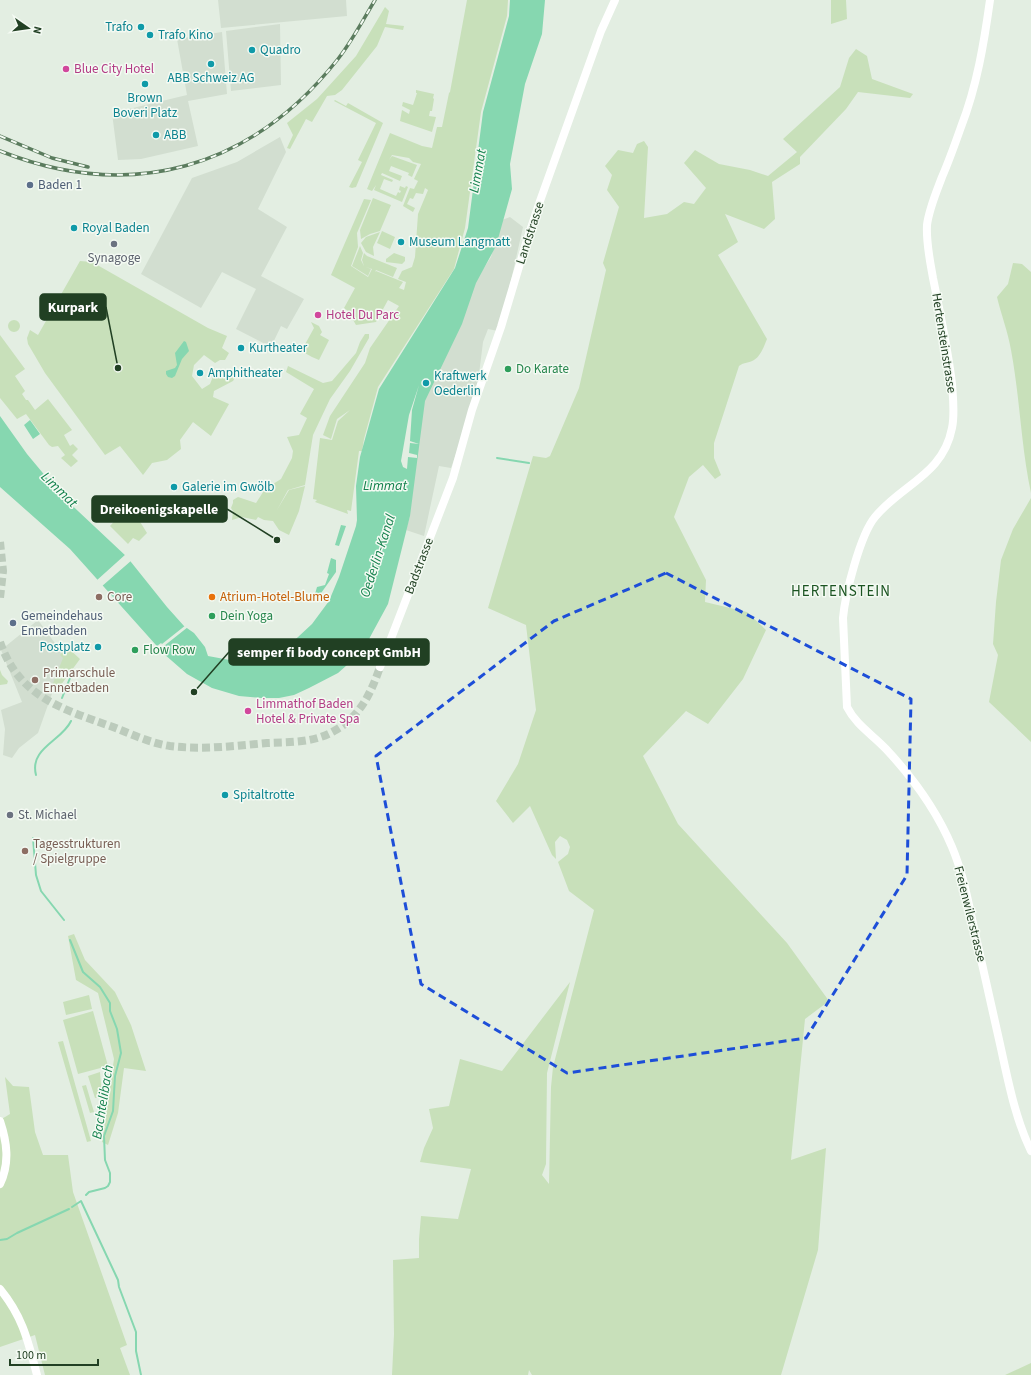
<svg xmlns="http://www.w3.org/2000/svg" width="1031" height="1375" font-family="'Source Sans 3',sans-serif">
<rect width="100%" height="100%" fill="#e3eee2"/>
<path fill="#d2ded0" d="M 218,0 L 346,0 L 347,16 L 221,28 Z
M 280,24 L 281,85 L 231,91 L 226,31 Z
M 222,32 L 227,94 L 188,101 L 198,146 L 141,159 L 118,160 L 112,113 L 187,95 L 177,39 Z
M 280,137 L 286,152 L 258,209 L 287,227 L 261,276 L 304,299 L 287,329 L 281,326 L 271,347 L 236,329 L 256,289 L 222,272 L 201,308 L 141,274 L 192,178 L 237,162 Z
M 510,217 L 523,227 L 506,303 L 498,331 L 488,329 L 483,342 L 478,382 L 462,437 L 451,468 L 439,466 L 424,536 L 406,530 L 410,516 L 406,411 L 475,282 L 491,257 L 502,220 Z
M 38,620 L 65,657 L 38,733 L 19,748 L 12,758 L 3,755 L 5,729 L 1,710 L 22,702 L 1,650 Z"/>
<path fill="#c8e0ba" d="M 467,0 L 508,0 L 507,16 L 481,112 L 465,228 L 454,269 L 378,387 L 364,439 L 362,451 L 359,451 L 351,511 L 347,510 L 348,514 L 315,502 L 317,500 L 313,499 L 320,438 L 332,440 L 338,421 L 350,410 L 337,419 L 331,439 L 323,435 L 330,416 L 365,363 L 370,348 L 399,306 L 388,300 L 376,322 L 356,325 L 348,311 L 344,308 L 355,288 L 331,275 L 364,199 L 371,200 L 357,233 L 358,247 L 351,266 L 368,277 L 372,269 L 366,267 L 371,269 L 368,276 L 352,266 L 360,246 L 363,253 L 361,260 L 364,266 L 362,260 L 364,253 L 367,256 L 397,268 L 393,277 L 376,270 L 375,272 L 376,271 L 403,282 L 399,288 L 404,290 L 406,282 L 398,279 L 402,271 L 412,267 L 415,257 L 418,214 L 428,190 L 425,188 L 423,194 L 416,193 L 413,199 L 410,198 L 407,204 L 415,208 L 413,212 L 403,206 L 410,188 L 414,189 L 418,181 L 414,179 L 421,164 L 413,162 L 409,158 L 392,155 L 389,160 L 392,156 L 417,165 L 412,177 L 408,175 L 409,173 L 391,166 L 389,171 L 402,176 L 400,181 L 382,173 L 381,175 L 393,180 L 392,182 L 384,179 L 380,189 L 396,196 L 398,192 L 400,193 L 401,191 L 399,190 L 400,186 L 405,188 L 406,186 L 408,187 L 402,202 L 374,190 L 376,185 L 372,191 L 367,189 L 390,133 L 422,146 L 432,148 L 437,127 L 442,127 L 449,93 L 450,92 Z
M 831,0 L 846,0 L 847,19 L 831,24 Z
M 385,7 L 389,11 L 386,24 L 404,26 L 403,30 L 385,27 L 377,46 L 342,90 L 335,95 L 327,96 L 312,122 L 306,119 L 290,149 L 287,148 L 293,135 L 287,123 L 317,99 L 356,56 Z
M 856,49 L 867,56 L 872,79 L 913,94 L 910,98 L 858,92 L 846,109 L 800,157 L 800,164 L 772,182 L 775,219 L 764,229 L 725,214 L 738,242 L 718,255 L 767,339 C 764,346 761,356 754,360 C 749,363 744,362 739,366 L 714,443 L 714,458 L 721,475 L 715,479 L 703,465 L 689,477 L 674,517 L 706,580 L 705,602 L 747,612 L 766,630 L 743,679 L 708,724 L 686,711 L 643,756 L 678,824 L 787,943 L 829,1001 L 805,1019 L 791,1160 L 826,1148 L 818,1250 L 781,1375 L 532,1375 L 529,1370 L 528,1375 L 392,1375 L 394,1334 L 393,1260 L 419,1258 L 419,1239 L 421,1216 L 458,1219 L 471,1169 L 420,1162 L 424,1148 L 433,1128 L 429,1109 L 449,1106 L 460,1059 L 502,1071 L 570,982 L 547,1073 L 546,1164 L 542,1175 L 549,1184 L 551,1087 L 553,1067 L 594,910 L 569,891 L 558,862 L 568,854 L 570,847 L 567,840 L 560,836 L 555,842 L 556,859 L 552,855 L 530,806 L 513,823 L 496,801 L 518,764 L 536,710 L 526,625 L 488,608 L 533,456 L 546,458 L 550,456 L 579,388 L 606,270 L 603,263 L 619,207 L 607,190 L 612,175 L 605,166 L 618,150 L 633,153 L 637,144 L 644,141 L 648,147 L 644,218 L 667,214 L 684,202 L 694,204 L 706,188 L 684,163 L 695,150 L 719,164 L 750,170 L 768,176 L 797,152 L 783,139 L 840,87 L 849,58 Z
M 416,90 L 434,94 L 433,98 L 434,99 L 432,111 L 430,111 L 429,116 L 436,117 L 432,132 L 400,121 L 402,110 L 409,114 L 410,110 L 402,106 L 403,102 L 413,105 L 417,93 L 416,93 Z
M 335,100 L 346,106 L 348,103 L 383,123 L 356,187 L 352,188 L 349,187 L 362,162 L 358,160 L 376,123 L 334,101 Z
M 373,198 L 391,205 L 380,231 L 370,234 L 361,239 L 360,230 Z
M 382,231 L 395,237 L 390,249 L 377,243 Z
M 380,232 L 373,247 L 374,256 L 366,252 L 361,243 L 366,237 Z
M 394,253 L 405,257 L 405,261 L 402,264 L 386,262 L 386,259 Z
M 80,261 L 92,262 L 208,328 L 227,336 L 222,348 L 229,353 L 225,360 L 220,360 L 215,363 L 204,355 L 194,365 L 192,376 L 202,389 L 210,384 L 214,374 L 221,377 L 227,377 L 231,372 L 237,374 L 233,381 L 214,391 L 213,397 L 229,404 L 211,436 L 193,422 L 180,440 L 181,449 L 167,460 L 152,463 L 143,475 L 120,446 L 105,455 L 45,373 L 28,344 L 27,338 L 30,330 L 38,335 Z
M 1013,263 L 1022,264 L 1031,272 L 1031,493 C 1021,446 1020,398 1011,350 C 1008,332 1001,314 997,297 L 1008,284 Z
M8 326a6 6 0 1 1 12 0a6 6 0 1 1-12 0Z
M 311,322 L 319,326 L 322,332 L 320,335 L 329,340 L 319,360 L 312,357 L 303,352 L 303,348 L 314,328 Z
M 365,334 L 369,334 L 369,338 L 350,371 L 330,399 L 321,418 L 313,435 L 305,485 L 288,490 L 277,510 L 289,490 L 305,486 L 299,511 L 289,535 L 279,530 L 273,521 L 264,520 L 258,517 L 256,520 L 242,517 L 232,520 L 233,511 L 231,508 L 233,503 L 233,500 L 238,497 L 256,503 L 265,489 L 281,479 L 292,458 L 293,451 L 287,437 L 299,435 L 307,418 L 300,414 L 314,389 L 286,372 L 288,366 L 323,383 L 332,381 L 356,353 L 360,342 Z
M 0,335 L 25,369 L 15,376 L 25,391 L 22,394 L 26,400 L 28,400 L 35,410 L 48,399 L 72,430 L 64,435 L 70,446 L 73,444 L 78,449 L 72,455 L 78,461 L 71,467 L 61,458 L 65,455 L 58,446 L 52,447 L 49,445 L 26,414 L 17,419 L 0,398 Z
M 1031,498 L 1031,742 L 989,702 L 998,655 L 993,644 L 996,602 L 1001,560 L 1013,529 Z
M 134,512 L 147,533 L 139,541 L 133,538 L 128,544 L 110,526 L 120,515 L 127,520 Z
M 67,647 L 80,659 L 55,693 L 50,691 L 63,658 L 60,655 Z
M 0,670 L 2,675 L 8,681 L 7,684 L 0,685 Z
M 74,934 L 85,960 L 115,992 L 131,1025 L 146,1071 L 124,1068 L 118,1113 L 108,1145 L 102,1142 L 114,1059 L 98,993 L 76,980 L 68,936 Z
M 89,995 L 92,1009 L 66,1015 L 63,1002 Z
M 93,1011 L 108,1066 L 78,1074 L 63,1020 Z
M 63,1041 L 91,1141 L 87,1142 L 58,1042 Z
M 100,1072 L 102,1097 L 95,1098 L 88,1076 Z
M 5,1077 L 13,1086 L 29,1087 L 35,1132 L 43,1155 L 68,1155 L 73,1192 L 127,1345 L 120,1348 L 130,1375 L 45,1375 L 35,1335 L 0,1347 L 0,1120 L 10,1114 Z
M 86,1085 L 94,1112 L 90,1113 L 82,1086 Z
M 1031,1363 L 1031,1375 L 1005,1375 Z"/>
<path fill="#86d7b0" d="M 510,0 L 545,0 L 542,34 L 525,84 L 510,164 L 512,189 L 496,246 L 476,283 L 462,324 L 425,401 L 410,516 L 388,604 L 369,639 L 355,658 L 338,673 L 309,688 L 294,695 L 279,698 L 261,698 L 239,696 L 212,688 L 187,674 L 164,654 L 70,549 L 0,487 L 0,416 L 27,454 L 62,496 L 127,557 L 167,607 L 184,626 L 194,633 L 205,647 L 208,656 L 235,661 L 249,659 L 284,650 L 312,624 L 329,601 L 339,577 L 356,526 L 357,520 L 356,486 L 360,457 L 379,389 L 455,268 L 468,228 L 483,112 L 509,16 Z
M 184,341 L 186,342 L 189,351 L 182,359 L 175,376 L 172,378 L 168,377 L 166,374 L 166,371 L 175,368 L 177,365 L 175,353 Z
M 30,420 L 40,434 L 33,439 L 24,425 Z
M 341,525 L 346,526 L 339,546 L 335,545 Z
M 331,558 L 336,560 L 336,572 L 319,596 L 315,594 L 317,587 L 325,585 L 329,574 L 327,573 Z"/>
<path fill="#e3eee2" d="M 419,385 L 412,410 L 410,441 L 419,444 L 410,443 L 409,453 L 417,455 L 417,458 L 408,457 L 407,469 L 403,467 L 401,461 L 409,415 Z
M 126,554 L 132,560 L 101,587 L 96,581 Z
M 186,625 L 188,627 L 164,646 L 165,647 L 160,650 L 157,646 L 161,643 L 162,644 Z"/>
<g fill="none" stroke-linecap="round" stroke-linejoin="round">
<path stroke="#86d7b0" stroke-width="2" d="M 497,458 L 529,463
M 62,698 L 70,678
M 36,775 C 29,748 62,741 71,721
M 33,838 L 36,875 L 41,891 L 64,920
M 70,940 L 83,972 L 100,987 L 110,1003 L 110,1011 L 117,1029 L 121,1053 L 115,1076 L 113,1111 L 104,1136 L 105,1160 L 110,1173 L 110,1182 L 108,1186 L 105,1188 L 89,1192 L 86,1195
M 72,1207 L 81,1201 L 118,1280 L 119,1287 L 136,1332 L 136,1351 L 141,1375
M 0,1240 L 7,1239 L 17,1233 L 69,1209"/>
<path stroke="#bccbbc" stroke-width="8" stroke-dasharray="8 4" stroke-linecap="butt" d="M 0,542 L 3,571 L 0,598
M 0,642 C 19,697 62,709 113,727 C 131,734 150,743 170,746 C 202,750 234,746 267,743 C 289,742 314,743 334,731 C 360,717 371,693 380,667"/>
<path stroke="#fff" stroke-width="8" d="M 990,0 C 984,43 977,86 961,127 C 955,144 949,161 942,177 C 936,193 929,209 927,225 C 926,243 930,261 933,278 C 940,313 948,349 952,384 C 953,398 955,414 952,428 C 943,475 902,484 875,517 C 860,535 845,595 843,618 L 847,707 C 856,725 873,735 886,749 C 914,779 936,809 952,847 C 963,873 968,901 974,928 C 983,967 991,1005 1000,1044 C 1008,1080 1015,1118 1031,1151
M 380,667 L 453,478 L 472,410 L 501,327 L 527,240 L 540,201 L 601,31 L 615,0
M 0,1121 C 7,1142 10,1163 0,1184
M 0,1289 C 23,1317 28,1341 37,1375"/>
<g stroke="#5b7c5e" stroke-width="3.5">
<path id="rail" d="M 0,136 L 52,158 L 88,167
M 0,151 C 131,203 251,169 338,59 C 352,41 363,20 375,0"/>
</g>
<use href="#rail" stroke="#f4faf3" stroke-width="2" stroke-dasharray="6" stroke-linecap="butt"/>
</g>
<path fill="none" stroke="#1d4ed8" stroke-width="3" stroke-dasharray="8 5" stroke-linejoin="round" d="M 666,573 L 911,699 L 907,875 L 806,1038 L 567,1073 L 421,984 L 376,756 L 554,621 Z"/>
<g fill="#0f9aa8" stroke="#f4faf3" stroke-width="1.5">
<circle cx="141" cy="27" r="4"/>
<circle cx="150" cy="35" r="4"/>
<circle cx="252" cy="50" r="4"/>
<circle cx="211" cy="64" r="4"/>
<circle cx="145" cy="84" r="4"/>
<circle cx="156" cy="135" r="4"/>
<circle cx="74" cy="228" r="4"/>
<circle cx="401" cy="242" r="4"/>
<circle cx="241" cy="348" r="4"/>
<circle cx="200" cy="373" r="4"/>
<circle cx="426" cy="383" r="4"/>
<circle cx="174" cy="487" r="4"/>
<circle cx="98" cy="647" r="4"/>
<circle cx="225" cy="795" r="4"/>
</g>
<g fill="#d1479c" stroke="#f4faf3" stroke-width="1.5">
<circle cx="66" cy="69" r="4"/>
<circle cx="318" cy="315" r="4"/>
<circle cx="248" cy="711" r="4"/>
</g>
<g fill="#5c6f8a" stroke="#f4faf3" stroke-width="1.5">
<circle cx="30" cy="185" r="4"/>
<circle cx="13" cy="623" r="4"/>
</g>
<g fill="#6b7280" stroke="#f4faf3" stroke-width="1.5">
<circle cx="114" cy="244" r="4"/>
<circle cx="10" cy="815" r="4"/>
</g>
<g fill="#2e9e5b" stroke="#f4faf3" stroke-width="1.5">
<circle cx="508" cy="369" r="4"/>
<circle cx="212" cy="616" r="4"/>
<circle cx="135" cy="650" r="4"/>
</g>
<g fill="#8d6e63" stroke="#f4faf3" stroke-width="1.5">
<circle cx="99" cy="597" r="4"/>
<circle cx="35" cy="680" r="4"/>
<circle cx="25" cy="851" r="4"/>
</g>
<circle fill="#e8710a" stroke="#f4faf3" stroke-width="1.5" cx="212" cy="597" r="4"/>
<g text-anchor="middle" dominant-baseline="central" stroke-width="3" stroke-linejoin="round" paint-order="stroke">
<g font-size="13" fill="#0d838f" stroke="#f4faf3" text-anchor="start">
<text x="133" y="27" text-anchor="end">Trafo</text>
<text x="158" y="35">Trafo Kino</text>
<text x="260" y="50">Quadro</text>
<text x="211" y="78" text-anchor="middle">ABB Schweiz AG</text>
<text x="145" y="98" text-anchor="middle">Brown<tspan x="145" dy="15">Boveri Platz</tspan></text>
<text x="164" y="135">ABB</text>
<text x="82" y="228">Royal Baden</text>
<text x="409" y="242">Museum Langmatt</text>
<text x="249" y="348">Kurtheater</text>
<text x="208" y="373">Amphitheater</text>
<text x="434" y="376">Kraftwerk<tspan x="434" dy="15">Oederlin</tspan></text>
<text x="182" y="487">Galerie im Gwölb</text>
<text x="90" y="647" text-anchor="end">Postplatz</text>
<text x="233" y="795">Spitaltrotte</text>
</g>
<g font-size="13" fill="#b23c85" stroke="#f4faf3" text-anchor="start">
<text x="74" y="69">Blue City Hotel</text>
<text x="326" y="315">Hotel Du Parc</text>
<text x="256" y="704">Limmathof Baden<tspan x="256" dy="15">Hotel &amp; Private Spa</tspan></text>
</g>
<g font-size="13" fill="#4e5e75" stroke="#f4faf3" text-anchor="start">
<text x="38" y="185">Baden 1</text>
<text x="21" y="616">Gemeindehaus<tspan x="21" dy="15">Ennetbaden</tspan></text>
</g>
<g font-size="13" fill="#214023" stroke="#f4faf3">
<text transform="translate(530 233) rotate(-72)">Landstrasse</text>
<text transform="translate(944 343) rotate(81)">Hertensteinstrasse</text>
<text transform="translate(419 566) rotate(-69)">Badstrasse</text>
<text transform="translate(970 914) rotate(76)">Freienwilerstrasse</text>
</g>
<g font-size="13" fill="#5b616d" stroke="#f4faf3">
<text x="114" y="258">Synagoge</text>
<text x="18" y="815" text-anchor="start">St. Michael</text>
</g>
<g font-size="13" fill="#27864d" stroke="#f4faf3" text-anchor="start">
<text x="516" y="369">Do Karate</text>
<text x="220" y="616">Dein Yoga</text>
<text x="143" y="650">Flow Row</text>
</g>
<g font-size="13" fill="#785e54" stroke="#f4faf3" text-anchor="start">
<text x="107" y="597">Core</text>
<text x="43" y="673">Primarschule<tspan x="43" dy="15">Ennetbaden</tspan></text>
<text x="33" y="844">Tagesstrukturen<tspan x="33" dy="15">/ Spielgruppe</tspan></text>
</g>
<g font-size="13" fill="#c56008" stroke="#f4faf3" text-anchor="start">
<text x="220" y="597">Atrium-Hotel-Blume</text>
</g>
<g font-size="14" font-style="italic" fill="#15824e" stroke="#f4faf3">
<text transform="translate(478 171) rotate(-80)">Limmat</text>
<text x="385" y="486">Limmat</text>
<text transform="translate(59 490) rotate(44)">Limmat</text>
<text transform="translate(378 556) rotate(-72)">Oederlin-Kanal</text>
<text transform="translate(103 1102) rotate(-81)">Bachtelibach</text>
</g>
<g font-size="15" letter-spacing="1" fill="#1b5421" stroke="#f4faf3">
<text x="841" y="591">HERTENSTEIN</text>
</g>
</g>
<path fill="none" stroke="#214023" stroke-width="1.5" d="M118 368L106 307M277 540L227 509M194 692L229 652"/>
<g fill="#214023" stroke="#f4faf3" stroke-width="1.5">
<circle cx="118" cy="368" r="4"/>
<circle cx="277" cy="540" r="4"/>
<circle cx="194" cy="692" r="4"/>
</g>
<g fill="#214023" stroke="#214023" stroke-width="1.5">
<rect x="40" y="294" width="66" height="26" rx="4"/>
<rect x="92" y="496" width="135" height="26" rx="4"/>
<rect x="229" y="639" width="200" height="26" rx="4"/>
</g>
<g font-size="14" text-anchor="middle" font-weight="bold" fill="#fff">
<text x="73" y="312">Kurpark</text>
<text x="159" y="514">Dreikoenigskapelle</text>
<text x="329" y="657">semper fi body concept GmbH</text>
</g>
<g transform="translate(28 28) rotate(103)" stroke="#f4faf3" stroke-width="3" paint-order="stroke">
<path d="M0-3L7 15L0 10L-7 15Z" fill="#214023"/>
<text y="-6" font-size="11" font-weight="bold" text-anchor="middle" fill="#214023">N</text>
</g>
<path d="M10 1359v6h88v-6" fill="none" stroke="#214023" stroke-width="2"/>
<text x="16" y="1359" font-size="12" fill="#214023" stroke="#f4faf3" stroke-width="3" paint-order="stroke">100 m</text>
</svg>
